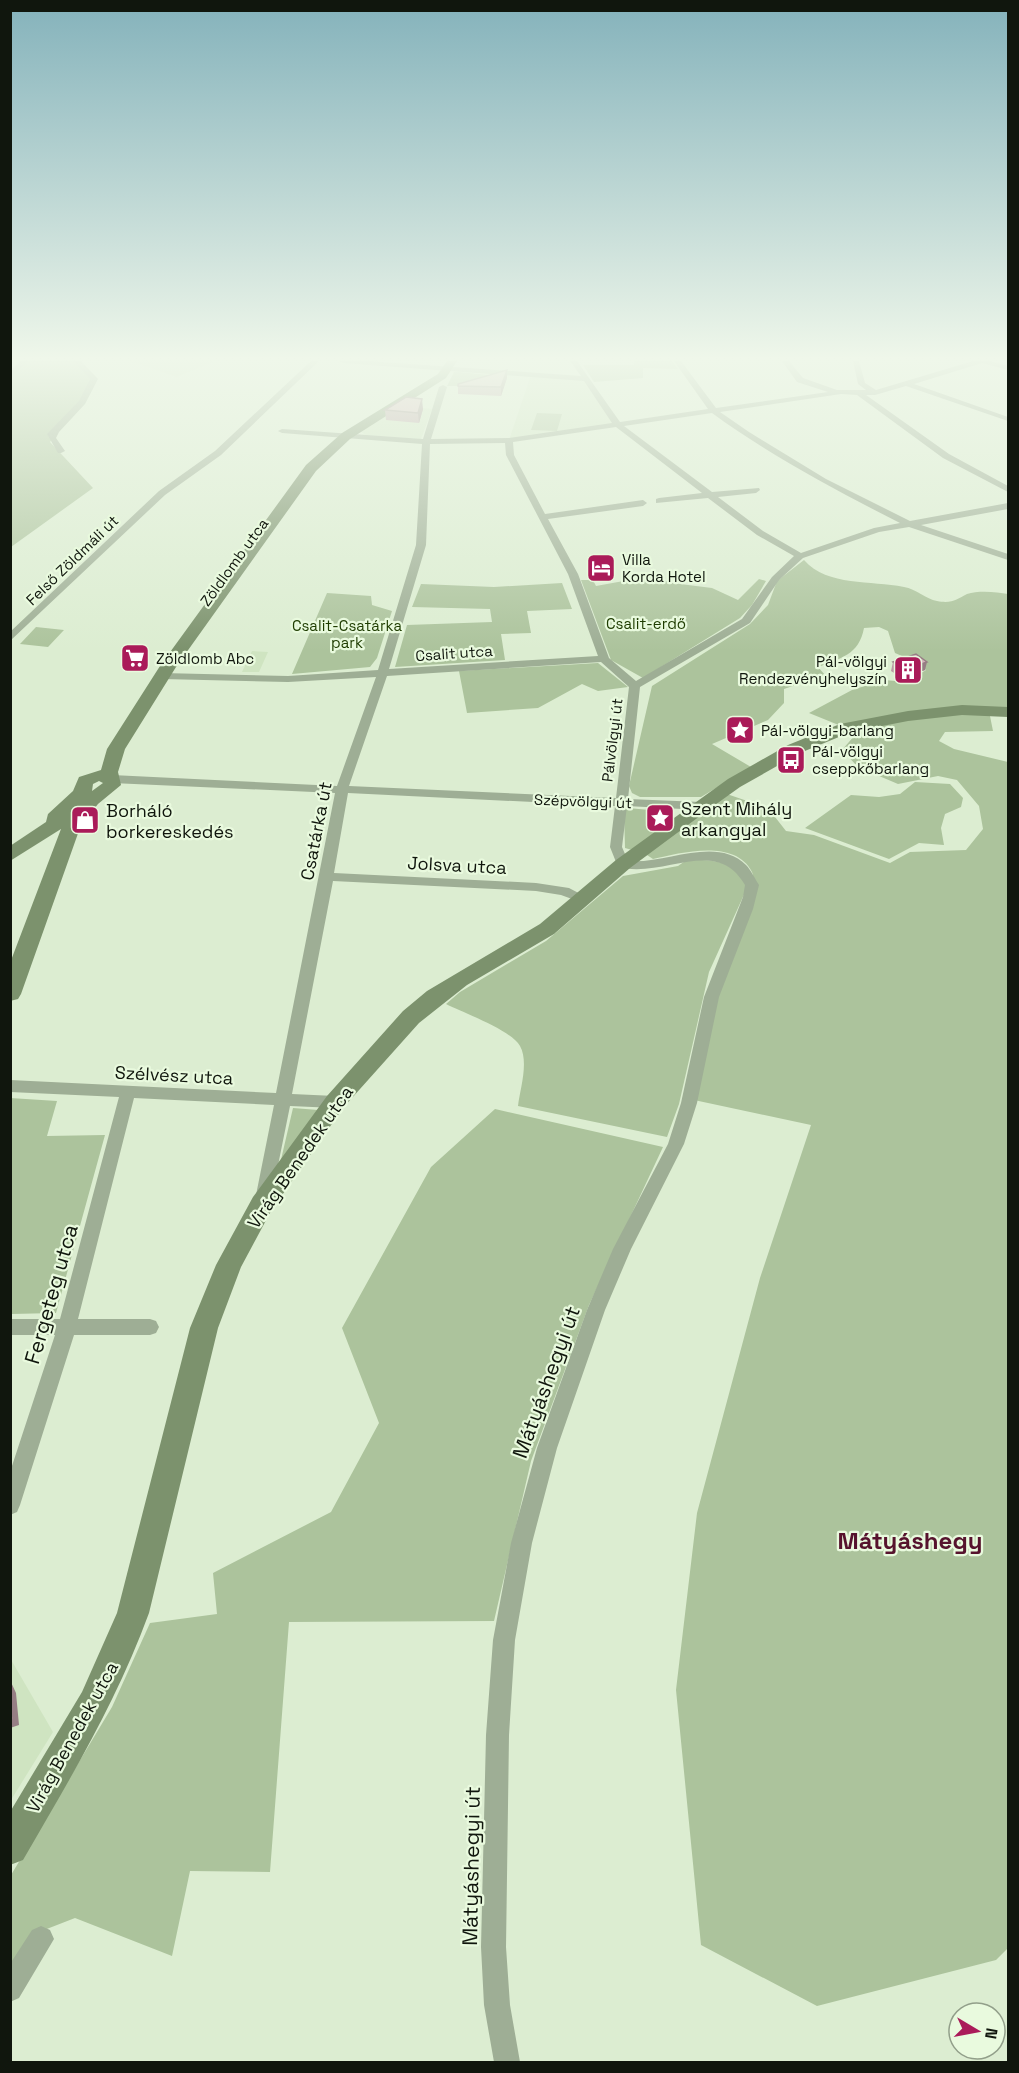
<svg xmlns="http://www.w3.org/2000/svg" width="1019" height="2073" font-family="'Space Grotesk',sans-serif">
<rect width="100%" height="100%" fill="#dcedd1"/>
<path fill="#cfe4c1" d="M 130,361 L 215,361 L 177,377 Z
M 531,375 L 585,379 L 618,425 L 509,440 Z
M 402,406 L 432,409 L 421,439 L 366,435 L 361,432 Z
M 252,651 L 268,652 L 259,672 L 242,672 Z
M 10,1658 L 53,1732 L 11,1800 L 10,1800 Z"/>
<path fill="#acc39c" d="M 24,361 L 77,361 L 89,371 L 91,389 L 50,442 L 93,488 L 11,547 L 10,376 Z
M 634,361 L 672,361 L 678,369 L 643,368 L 643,378 L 594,382 L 583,365 L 634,365 Z
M 454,372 L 459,372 L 489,375 L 484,386 L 447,386 Z
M 537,413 L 562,414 L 557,431 L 531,430 Z
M 804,560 C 828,587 871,580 904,587 C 916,589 926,599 937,601 C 952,604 957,599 967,594 C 979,590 997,592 1008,594 L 1008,712 L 989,711 L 993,731 L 945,732 L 939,741 L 954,749 L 1008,762 L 1008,1948 L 996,1960 L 817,2006 L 701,1945 L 676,1690 L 697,1513 L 760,1278 L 811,1125 L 694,1100 L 715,1002 L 755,890 C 754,885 754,877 752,872 C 735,838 680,853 653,859 L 644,853 L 721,792 L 768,808 L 786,831 L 814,835 L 890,863 L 910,852 L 966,850 L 983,829 L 979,806 L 957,780 L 938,776 L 898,784 L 858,767 L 842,750 L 855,735 L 846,728 L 809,713 L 852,690 L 884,680 L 907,682 L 926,670 L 916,662 L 895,653 L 888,631 L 879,627 L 864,628 C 859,655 841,658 818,667 L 825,675 L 784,689 L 784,703 L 768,720 L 712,744 L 751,767 L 701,797 L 640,797 L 632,793 L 629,786 L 652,686 L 750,624 L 768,605 L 777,581 Z
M 651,576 L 672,583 L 712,588 L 738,600 L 759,579 L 766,581 L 752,605 L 740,618 L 643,678 L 611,660 L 581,580 L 593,580 L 596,586 Z
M 562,583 L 572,609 L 527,611 L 531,633 L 501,634 L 505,660 L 395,667 L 407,625 L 492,622 L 490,609 L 412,607 L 421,584 L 494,587 Z
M 327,593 L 371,596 L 372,605 L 392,611 L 377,658 L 370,667 L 292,674 Z
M 36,627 L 64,630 L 48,647 L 20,644 Z
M 598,663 L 628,687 L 598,691 L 582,684 L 538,708 L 467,713 L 459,671 Z
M 915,782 L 950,784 L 963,798 L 961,807 L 945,814 L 941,828 L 944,845 L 919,843 L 889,859 L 805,828 L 851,795 L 879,797 L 900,794 Z
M 628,808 L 671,812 L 675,819 L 632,850 L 625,848 L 624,810 Z
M 688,859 C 714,861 737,859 747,888 L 709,972 L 679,1104 L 667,1137 L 518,1106 C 520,1089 529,1062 520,1046 C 511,1030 464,1013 446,1004 L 460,992 L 546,941 L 623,876 L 678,866 Z
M 10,1098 L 57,1101 L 47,1136 L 105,1135 L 56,1313 L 11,1314 Z
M 293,1108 L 318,1110 L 280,1164 Z
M 495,1109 L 663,1147 L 589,1305 L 531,1461 L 494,1621 L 289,1622 L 270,1872 L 190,1871 L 172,1956 L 75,1918 L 39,1932 L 11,1976 L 11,1875 L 112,1707 L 150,1623 L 217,1614 L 213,1573 L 331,1512 L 379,1423 L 342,1328 L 431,1167 Z"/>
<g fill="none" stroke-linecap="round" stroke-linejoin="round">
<path fill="#9eae95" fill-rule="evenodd" d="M 20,361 L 28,361 L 10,378 L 10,371 Z
M 73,361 L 81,361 L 98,379 L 85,404 L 59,432 L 56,438 L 65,451 L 61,453 L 58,453 L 47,434 L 79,401 L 90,379 Z
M 311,361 L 319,361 L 221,455 L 165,495 L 10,641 L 10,632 L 159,491 L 215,451 Z
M 339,361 L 368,361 L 581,376 L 570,361 L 577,361 L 620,422 L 708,409 L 674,361 L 681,361 L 716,408 L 828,392 L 797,382 L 782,361 L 789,361 L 803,378 L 837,390 L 866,390 L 858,384 L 853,361 L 859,361 L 865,383 L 876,390 L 973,361 L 990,361 L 1008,366 L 1008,370 L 982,363 L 914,384 L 1008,417 L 1008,421 L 906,386 L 875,395 L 866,395 L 949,454 L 1008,486 L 1008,492 L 943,458 L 857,395 L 841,394 L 720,412 L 749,432 L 826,479 L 910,521 L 1008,503 L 1008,509 L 921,525 L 1008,554 L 1008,560 L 909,527 L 879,532 L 803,558 L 779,580 L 750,623 L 640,687 L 628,799 L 701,802 L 707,806 L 701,810 L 627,806 L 622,847 L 628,861 C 664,865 716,835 746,865 C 751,870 755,879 759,885 L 753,909 L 719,997 L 697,1103 L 684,1144 L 631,1249 L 605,1310 L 557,1448 L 532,1543 L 515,1640 L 509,1735 L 506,1947 L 510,2005 L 520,2062 L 494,2062 L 484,2005 L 481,1947 L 486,1735 L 493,1640 L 511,1543 L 537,1448 L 587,1310 L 613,1249 L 668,1144 L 681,1103 L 704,997 L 743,897 L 745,885 C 716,835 665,879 618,867 L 610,847 L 615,806 L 348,793 L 334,873 L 536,883 L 569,888 L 590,899 L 583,903 L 561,895 L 536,891 L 333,881 L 292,1094 L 335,1096 L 341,1098 L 343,1102 L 341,1106 L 335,1108 L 290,1106 L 272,1195 L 270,1200 L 264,1202 L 258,1200 L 256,1195 L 274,1105 L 134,1098 L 78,1319 L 150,1319 L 156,1321 L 159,1327 L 156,1333 L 150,1335 L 74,1335 L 20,1505 L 17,1512 L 10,1515 L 10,1472 L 55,1335 L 10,1335 L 10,1319 L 60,1319 L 119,1097 L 10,1092 L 10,1080 L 276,1093 L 335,793 L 112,783 L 106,779 L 112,775 L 337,786 L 376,677 L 288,682 L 162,679 L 157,676 L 162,673 L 288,676 L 378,670 L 416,545 L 422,444 L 282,433 L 278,431 L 282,429 L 423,439 L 439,387 L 443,385 L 447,387 L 431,439 L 509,438 L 612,423 L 584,381 L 343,363 ZM 712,413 C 771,456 835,490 900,523 L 874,528 L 801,553 L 763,531 L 718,497 L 756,493 L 760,490 L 759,488 L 712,492 L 624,426 ZM 616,427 L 702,493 L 659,498 L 656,499 L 656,503 L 708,498 L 757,535 L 794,556 L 772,577 L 742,619 L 636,681 L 609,658 L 578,574 L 548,519 L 643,506 L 647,503 L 643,500 L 545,514 L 514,455 L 513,442 ZM 505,443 L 506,455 L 568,574 L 598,656 L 389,669 L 426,545 L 430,444 ZM 601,662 L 629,687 L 616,798 L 349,786 L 387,676 Z
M 41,1926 L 50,1930 L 54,1939 L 19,1998 L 10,2002 L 10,1964 L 32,1930 Z"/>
<path fill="#7c926d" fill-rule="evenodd" d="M 447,361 L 457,361 L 446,378 L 350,439 L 316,471 L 176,667 L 125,749 L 118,772 L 121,785 L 98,804 L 81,825 L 21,994 L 18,999 L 10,1001 L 10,963 L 61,829 L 10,861 L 10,846 L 46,822 L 48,814 L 73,791 L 79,777 L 101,770 L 107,749 L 160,666 L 306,465 L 342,433 L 438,374 ZM 99,781 L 103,783 L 92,791 L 93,784 Z
M 962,705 L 1008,707 L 1008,717 L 962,715 L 908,721 L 851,732 L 800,753 L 740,787 L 708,810 L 630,868 L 554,934 L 467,985 L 419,1023 L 343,1108 L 271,1211 L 241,1267 L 218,1328 L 149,1613 C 116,1703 71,1777 23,1860 L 10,1865 L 10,1812 L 82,1692 L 117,1613 L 190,1328 L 216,1265 L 253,1197 L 327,1096 L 403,1011 L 427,991 L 540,924 L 616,860 L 728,779 L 788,745 L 840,724 L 908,711 Z"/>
</g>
<path fill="#b99ba3" d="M 507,378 L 501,396 L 458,394 L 458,384 Z
M 423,409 L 419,423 L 386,420 L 385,410 Z
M 893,662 L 925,670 L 902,678 L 891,671 Z"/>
<path fill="#967e84" d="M 507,370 L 507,378 L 501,396 L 501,387 Z
M 422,399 L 423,409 L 419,423 L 418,413 Z
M 927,662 L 925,670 L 902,678 L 904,670 Z
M 10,1680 L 16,1693 L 19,1725 L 10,1728 Z"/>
<path fill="#d7b4bd" stroke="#967e84" stroke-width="1.5" d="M 507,370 L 501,387 L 458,386 L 458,384 Z
M 406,397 L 422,399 L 418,413 L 385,410 Z
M 916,654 L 927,662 L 904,670 L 893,662 Z
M 10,1689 L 13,1719 L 10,1720 Z"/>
<linearGradient id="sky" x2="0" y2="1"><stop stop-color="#84b2bb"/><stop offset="0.55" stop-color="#eff7ea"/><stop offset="1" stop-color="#eff7ea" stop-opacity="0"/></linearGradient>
<rect width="1019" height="651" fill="url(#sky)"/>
<defs>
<g id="hotel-square" transform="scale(1.5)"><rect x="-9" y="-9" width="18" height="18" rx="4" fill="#aa1b59" stroke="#e9fade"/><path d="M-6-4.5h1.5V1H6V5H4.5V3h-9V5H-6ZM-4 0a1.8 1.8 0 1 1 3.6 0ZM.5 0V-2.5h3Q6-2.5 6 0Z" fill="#fff"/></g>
<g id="supermarket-square" transform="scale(1.5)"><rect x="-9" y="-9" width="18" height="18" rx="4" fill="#aa1b59" stroke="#e9fade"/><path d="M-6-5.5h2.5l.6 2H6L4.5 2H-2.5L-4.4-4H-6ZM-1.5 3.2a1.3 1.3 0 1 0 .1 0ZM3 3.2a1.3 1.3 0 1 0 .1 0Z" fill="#fff"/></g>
<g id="building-square" transform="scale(1.5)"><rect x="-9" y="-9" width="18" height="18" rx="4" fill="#aa1b59" stroke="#e9fade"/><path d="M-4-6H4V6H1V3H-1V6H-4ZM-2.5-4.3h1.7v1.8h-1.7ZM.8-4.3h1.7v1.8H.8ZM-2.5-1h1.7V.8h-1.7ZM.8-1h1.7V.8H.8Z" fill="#fff"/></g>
<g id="sight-square" transform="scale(1.5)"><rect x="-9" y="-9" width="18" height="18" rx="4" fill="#aa1b59" stroke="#e9fade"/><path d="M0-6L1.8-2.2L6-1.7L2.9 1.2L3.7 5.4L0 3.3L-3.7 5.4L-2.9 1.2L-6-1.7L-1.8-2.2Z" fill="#fff"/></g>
<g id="bus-square" transform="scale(1.5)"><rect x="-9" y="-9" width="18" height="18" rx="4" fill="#aa1b59" stroke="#e9fade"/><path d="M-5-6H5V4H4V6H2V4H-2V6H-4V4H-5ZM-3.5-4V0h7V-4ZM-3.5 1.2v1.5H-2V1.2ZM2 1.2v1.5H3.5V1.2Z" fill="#fff"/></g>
<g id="shop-square" transform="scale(1.5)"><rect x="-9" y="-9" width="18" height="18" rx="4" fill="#aa1b59" stroke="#e9fade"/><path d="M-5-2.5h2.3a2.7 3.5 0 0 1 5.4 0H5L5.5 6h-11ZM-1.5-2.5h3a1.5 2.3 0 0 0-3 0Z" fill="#fff"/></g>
</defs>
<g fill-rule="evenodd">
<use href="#hotel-square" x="601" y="568"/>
<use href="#supermarket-square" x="135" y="658"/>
<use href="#building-square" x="908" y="670"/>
<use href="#sight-square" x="740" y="730"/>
<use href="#bus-square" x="791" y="760"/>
<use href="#sight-square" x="660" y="818"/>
<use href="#shop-square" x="85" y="820"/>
</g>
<g text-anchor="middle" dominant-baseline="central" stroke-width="4.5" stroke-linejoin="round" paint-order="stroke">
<g font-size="15" fill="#10160d" stroke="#e9fade" text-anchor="start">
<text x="622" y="559">Villa<tspan x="622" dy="17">Korda Hotel</tspan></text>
<text x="156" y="658">Zöldlomb Abc</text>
<text x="887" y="661" text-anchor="end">Pál-völgyi<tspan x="887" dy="17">Rendezvényhelyszín</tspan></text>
<text x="761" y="730">Pál-völgyi-barlang</text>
<text x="812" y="751">Pál-völgyi<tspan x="812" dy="17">cseppkőbarlang</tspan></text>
</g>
<g font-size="15" fill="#10160d" stroke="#e9fade">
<text transform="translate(72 560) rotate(-44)">Felső Zöldmáli út</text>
<text transform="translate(234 562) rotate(-54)">Zöldlomb utca</text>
<text transform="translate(454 653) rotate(-4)">Csalit utca</text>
<text transform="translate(612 740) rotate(-83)">Pálvölgyi út</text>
<text transform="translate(583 801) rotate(2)">Szépvölgyi út</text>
</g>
<g font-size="15" fill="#1e3c00" stroke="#e9fade">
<text x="646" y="623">Csalit-erdő</text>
<text x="347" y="625">Csalit-Csatárka<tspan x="347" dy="17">park</tspan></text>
</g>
<g font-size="18" fill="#10160d" stroke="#e9fade" text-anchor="start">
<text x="681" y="808">Szent Mihály<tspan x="681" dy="21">arkangyal</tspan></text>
<text x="106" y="810">Borháló<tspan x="106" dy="21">borkereskedés</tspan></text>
</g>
<g font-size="18" fill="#10160d" stroke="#e9fade">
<text transform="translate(316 831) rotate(-79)">Csatárka út</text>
<text transform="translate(457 865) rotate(3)">Jolsva utca</text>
<text transform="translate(174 1075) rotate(3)">Szélvész utca</text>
<text transform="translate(300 1157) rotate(-55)">Virág Benedek utca</text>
<text transform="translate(72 1737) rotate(-61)">Virág Benedek utca</text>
</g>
<g font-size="21" fill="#10160d" stroke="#e9fade">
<text transform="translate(51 1294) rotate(-74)">Fergeteg utca</text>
<text transform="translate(546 1382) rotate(-70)">Mátyáshegyi út</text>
<text transform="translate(471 1866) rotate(-89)">Mátyáshegyi út</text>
</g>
<g font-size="24" font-weight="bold" fill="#56132d" stroke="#e9fade">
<text x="910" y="1540">Mátyáshegy</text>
</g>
</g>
<rect width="1019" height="2073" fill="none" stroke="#10160d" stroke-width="24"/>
<g transform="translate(977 2031) rotate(100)"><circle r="28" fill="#e9fade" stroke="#929f8a" stroke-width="1.5"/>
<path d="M0-4.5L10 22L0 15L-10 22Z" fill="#aa1b59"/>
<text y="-9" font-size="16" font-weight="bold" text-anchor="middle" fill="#10160d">N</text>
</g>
</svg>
